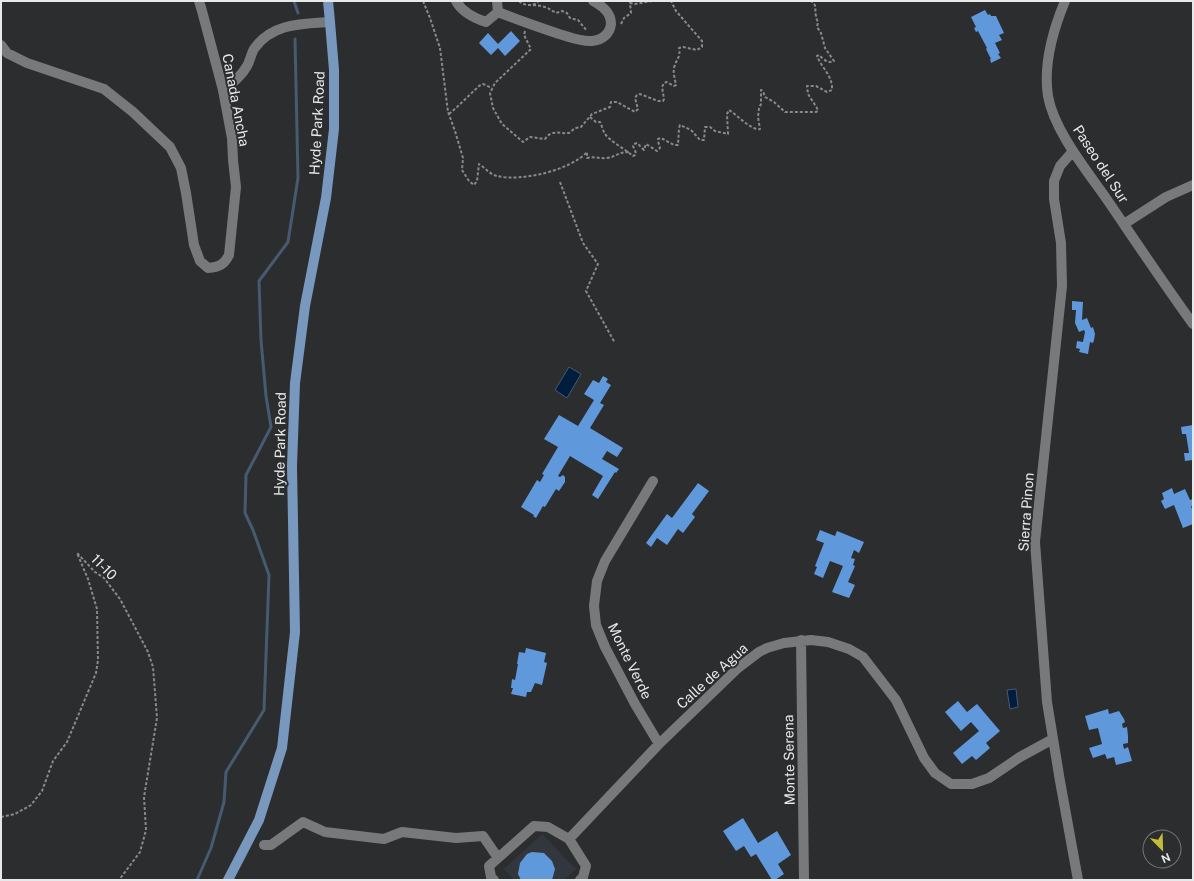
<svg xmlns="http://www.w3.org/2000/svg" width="1194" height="881" font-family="'Public Sans',sans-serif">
<rect width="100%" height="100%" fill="#2c2d2f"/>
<path fill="#32373e" d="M 542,834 L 576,869 L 564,880 L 514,880 L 504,869 Z"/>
<path fill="#011d3d" stroke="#465a71" d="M 569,367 L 581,374 L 567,398 L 555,390 Z
M 1016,689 L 1018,707 L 1010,709 L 1007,690 Z"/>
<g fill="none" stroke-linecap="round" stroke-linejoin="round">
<path stroke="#465a71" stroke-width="3" d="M 294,1 L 298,13
M 197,880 L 211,848 L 224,802 L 226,772 L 264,710 L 269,575 L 253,530 L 245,513 L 246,475 L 271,427 L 266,396 L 261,340 L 259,281 L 288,242 L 298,178 L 295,39"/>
</g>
<path fill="#6098dc" d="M 985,10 L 988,15 L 990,14 L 991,16 L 996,16 L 1004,33 L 999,35 L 1002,40 L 995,43 L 1000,53 L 998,54 L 1001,58 L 991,63 L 990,59 L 991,59 L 986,49 L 987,48 L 978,31 L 976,32 L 974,28 L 976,27 L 971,17 Z
M 511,31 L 520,41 L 505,56 L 498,48 L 491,55 L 479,43 L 488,33 L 498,44 Z
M 1072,301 L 1083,302 L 1082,320 L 1087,318 L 1091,328 L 1093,327 L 1095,334 L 1094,340 L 1093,343 L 1090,342 L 1088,354 L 1079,352 L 1080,349 L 1076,348 L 1077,341 L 1083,342 L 1085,332 L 1084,330 L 1079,332 L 1075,323 L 1076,310 L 1072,310 Z
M 603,376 L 608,379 L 606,382 L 611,385 L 600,403 L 604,405 L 590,428 L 623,448 L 617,457 L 607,451 L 602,459 L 619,469 L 616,473 L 615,472 L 598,499 L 592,495 L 603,476 L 570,456 L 558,476 L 560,477 L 563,475 L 565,477 L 565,482 L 559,491 L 556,489 L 545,507 L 543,506 L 536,518 L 533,516 L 534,515 L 521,507 L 537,480 L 540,482 L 544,475 L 542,474 L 558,447 L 544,439 L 559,415 L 578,426 L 594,400 L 584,394 L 593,380 L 599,383 Z
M 1193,425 L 1193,460 L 1185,461 L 1184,453 L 1189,453 L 1186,434 L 1182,434 L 1181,427 Z
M 698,483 L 709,491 L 692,514 L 695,517 L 683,533 L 678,529 L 667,545 L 657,538 L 651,547 L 646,543 L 667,514 L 672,518 Z
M 1172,488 L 1174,494 L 1185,489 L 1190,500 L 1193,499 L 1193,506 L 1191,506 L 1193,512 L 1193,524 L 1183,528 L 1174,505 L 1165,509 L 1161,501 L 1164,499 L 1162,493 Z
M 820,530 L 835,536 L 837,531 L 864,542 L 859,553 L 854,550 L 851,558 L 855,559 L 853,565 L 855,566 L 848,582 L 855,585 L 849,598 L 832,592 L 843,566 L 830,561 L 823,578 L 814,574 L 817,567 L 815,566 L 824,543 L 816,540 Z
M 526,648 L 546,653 L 544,662 L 547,663 L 542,685 L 535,683 L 531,692 L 527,692 L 526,697 L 511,694 L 513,688 L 511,688 L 512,679 L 515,680 L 518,664 L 517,664 L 519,652 L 525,653 Z
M 958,701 L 967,712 L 977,704 L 1000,731 L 986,743 L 990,748 L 976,760 L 972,756 L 962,764 L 953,753 L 979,731 L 971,722 L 961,731 L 945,712 Z
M 1108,709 L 1109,714 L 1119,711 L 1124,719 L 1125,722 L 1122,724 L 1123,728 L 1127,727 L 1128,736 L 1128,743 L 1123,744 L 1124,749 L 1128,747 L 1132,761 L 1116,765 L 1114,757 L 1107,759 L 1105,754 L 1093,758 L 1089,748 L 1102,744 L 1098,728 L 1089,730 L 1085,716 Z
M 743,818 L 758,843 L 777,831 L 791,855 L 778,864 L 784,874 L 775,880 L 772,880 L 756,854 L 751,857 L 744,846 L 736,851 L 723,831 Z
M 532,852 L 544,853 L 552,861 L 555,869 L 552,880 L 521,880 L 518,874 L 520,863 L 527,854 Z"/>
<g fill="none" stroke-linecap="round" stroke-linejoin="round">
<path stroke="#88898b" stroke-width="2" stroke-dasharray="3 2" stroke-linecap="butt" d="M 423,1 L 430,18 L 440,48 L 448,112 L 455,131 L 463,158 L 462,170 L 469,181 L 474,185 L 477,181 L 479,164 C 485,168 491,175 497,176 C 521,182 571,170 587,152 L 587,158 C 594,156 600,159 607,158 C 616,157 618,152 629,152
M 519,1 C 525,7 533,4 541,6 C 547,7 551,10 556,13 L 562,11 L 567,13 L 570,18 L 578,20 L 587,31
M 533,5 L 539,1
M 621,24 L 624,18 L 631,13 L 630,3 L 635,4 L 652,1
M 525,31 L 524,35 L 531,49 L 495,83 L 490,93 L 493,108 L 502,124 L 523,142 L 530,137 L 545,139 C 552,129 559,134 569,133 L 575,128 L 581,127 L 592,114 L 610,107 L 611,102 L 617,102 L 635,112 L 638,109 L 635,98 L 637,95 L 640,94 L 658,101 L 663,101 L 664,99 L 662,87 L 664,83 L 667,82 L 674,86 L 676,85 C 675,79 673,74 674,68 C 676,59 681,58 679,48 L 683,47 L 697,50 L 702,47 L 702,41 L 676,11 L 671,1
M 449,114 L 457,107 L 479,86 L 483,84 L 492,88
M 590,117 L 596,122 L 600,122 C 602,126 603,131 605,134 C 610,141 626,150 633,156 L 635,155 L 636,153 L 633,146 L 634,144 L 637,143 L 644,150 L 646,144 L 657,151 L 660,148 L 658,141 L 658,139 L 661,138 L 674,145 L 678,145 L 679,128 L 680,125 L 691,130 L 700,140 L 704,140 L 705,127 L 710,127 L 715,131 L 728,134 L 727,114 L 729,110 C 737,115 752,131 760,129 L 758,117 L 759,108 L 761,104 L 761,90 L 763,91 L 765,97 L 774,102 L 785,112 L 816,112 L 818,111 L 817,108 L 808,94 L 807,86 L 816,86 L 827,92 L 832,90 C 833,76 821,67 817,56 L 819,55 C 823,59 828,64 834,61 L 825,48 L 821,33 L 817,27 L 818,22 C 817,20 816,18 816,16 C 814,9 818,6 811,1
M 560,182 L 583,243 L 598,264 L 586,291 L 615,343
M 1,817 L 15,814 L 31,805 L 42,791 L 53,761 L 67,742 L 96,673 L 98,660 L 97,609 L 88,579 L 77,553 L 95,572 L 104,578 L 120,599 L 148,652 L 153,667 L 157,718 L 144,797 L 146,830 L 140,852 L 119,880"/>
<path stroke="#77797b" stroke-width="10" d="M 456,1 C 462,12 474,18 486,22 L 498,12
M 497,1 L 498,12
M 1065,1 C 1053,30 1043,64 1048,96 C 1054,131 1088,172 1108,201 C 1136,242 1164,284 1193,324
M 498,12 C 518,20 538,27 559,34 C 570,37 581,42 592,41 C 602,40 610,34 611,24 C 611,12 602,6 593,1
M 1,45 L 7,53 L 27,63 L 104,89 L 133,112 L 170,147 L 181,168 L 186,193 L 194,245 L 200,261 L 208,268 C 219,267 224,265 229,255 L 236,187 L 233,160 L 232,138 L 223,90 L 202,11 L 199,1
M 223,90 C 232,83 241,77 247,66 C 250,61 251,54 254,49 C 272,23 302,24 330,22
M 1073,151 L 1060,166 L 1054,181 L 1054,199 L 1061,243 L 1062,286 L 1035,542 L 1047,702 L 1060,781 L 1078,880
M 1124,224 L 1166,197 L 1193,185
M 653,481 L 605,561 L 597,581 L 594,606 L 596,625 L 605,647 L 635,704 L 659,744
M 801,640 L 804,880
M 569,839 L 659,744 L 738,668 L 759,652 L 767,648 L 784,643 L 811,640 L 828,642 L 849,649 L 863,657 L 896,700 L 924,758 L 935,773 L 951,784 L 972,784 L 989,778 L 1020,757 L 1053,739
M 264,845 L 271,845 L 303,822 L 325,832 L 384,839 L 402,832 L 456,838 L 483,836 L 498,858
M 494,880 L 491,877 L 489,866 L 534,826 L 548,827 L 569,839 L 586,866 L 583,877 L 580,880"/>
<path stroke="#7998be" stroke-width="10" d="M 228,880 L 259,820 L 282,748 L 295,632 L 292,466 L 295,383 L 305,306 L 326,198 L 334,129 L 334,70 L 330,22 L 328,1"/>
</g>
<g text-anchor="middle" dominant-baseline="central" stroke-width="4" stroke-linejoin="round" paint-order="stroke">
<g font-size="14" fill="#e7e8e9" stroke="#2c2d2f">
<text transform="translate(236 100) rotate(79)">Canada Ancha</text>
<text transform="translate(317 123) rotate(-87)">Hyde Park Road</text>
<text transform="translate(1101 164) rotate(57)">Paseo del Sur</text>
<text transform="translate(280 444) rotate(-89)">Hyde Park Road</text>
<text transform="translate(1026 512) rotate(-86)">Sierra Pinon</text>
<text transform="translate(104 567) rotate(45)">11-10</text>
<text transform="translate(630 661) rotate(64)">Monte Verde</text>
<text transform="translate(712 676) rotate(-42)">Calle de Agua</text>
<text transform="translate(789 760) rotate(-91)">Monte Serena</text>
</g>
</g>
<rect width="1194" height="881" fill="none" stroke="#e7e8e9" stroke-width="4"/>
<g transform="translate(1162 849) rotate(157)"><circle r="19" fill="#2c2d2f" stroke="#777879"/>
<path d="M0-3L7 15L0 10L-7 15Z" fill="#c7bb3c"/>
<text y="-6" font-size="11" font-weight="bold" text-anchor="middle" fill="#e7e8e9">N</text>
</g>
</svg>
